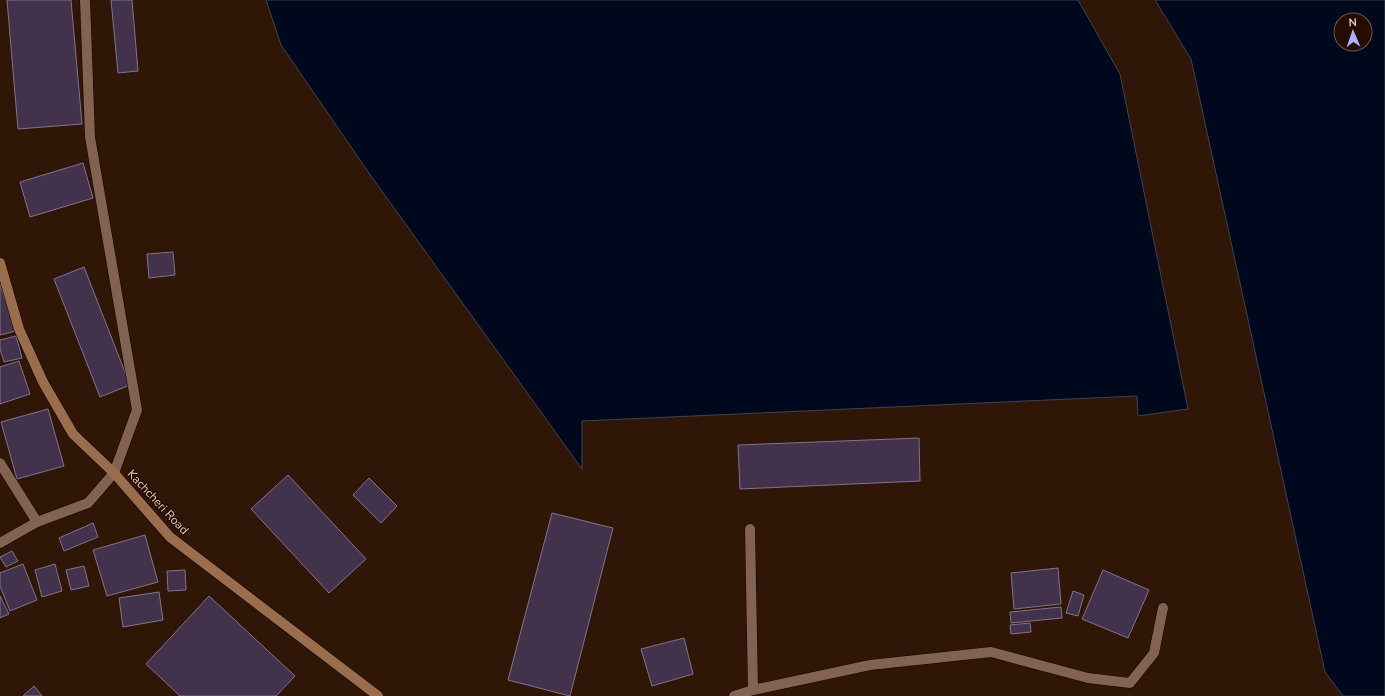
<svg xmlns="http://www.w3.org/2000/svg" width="1385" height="696" font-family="'Nunito Sans',sans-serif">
<rect width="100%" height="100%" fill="#2f1607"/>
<path fill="#00081e" stroke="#434350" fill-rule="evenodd" d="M 266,0 L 1078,0 L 1120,74 L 1188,409 L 1138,416 L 1137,396 L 582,421 L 582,469 L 371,176 L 281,45 Z
M 1155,0 L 1385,0 L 1385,696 L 1343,696 L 1325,672 L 1191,59 ZM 1341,20 L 1365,20 L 1365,44 L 1341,44 Z"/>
<path fill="#42324b" stroke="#84728e" d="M 7,0 L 71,0 L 82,124 L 18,129 Z
M 111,0 L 132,0 L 138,71 L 118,73 Z
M 83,163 L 93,198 L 30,217 L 20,182 Z
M 173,252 L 175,275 L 149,278 L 147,254 Z
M 84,267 L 130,385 L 100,397 L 54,279 Z
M 0,284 L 16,331 L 0,335 Z
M 16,336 L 22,358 L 4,362 L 0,349 L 0,340 Z
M 19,361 L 30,394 L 0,404 L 0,367 Z
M 48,409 L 64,466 L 17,479 L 1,422 Z
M 919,438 L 920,481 L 740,489 L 738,445 Z
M 288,475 L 366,559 L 329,593 L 251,509 Z
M 369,478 L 397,506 L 381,523 L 353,495 Z
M 552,513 L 613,528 L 570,696 L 508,680 Z
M 93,523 L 98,537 L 64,551 L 59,538 Z
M 145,535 L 158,582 L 107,596 L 93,550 Z
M 12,551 L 18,561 L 6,567 L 0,557 Z
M 23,564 L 37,600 L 10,611 L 0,586 L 0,573 Z
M 55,564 L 62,591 L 42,597 L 35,570 Z
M 84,566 L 89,586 L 71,590 L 66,570 Z
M 1058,568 L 1061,604 L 1014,609 L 1011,573 Z
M 185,570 L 186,590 L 168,591 L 167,571 Z
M 1103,570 L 1149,590 L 1128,638 L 1082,619 Z
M 1073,591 L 1084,595 L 1078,616 L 1066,613 Z
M 159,592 L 163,620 L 123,627 L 119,598 Z
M 0,596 L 9,614 L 0,618 Z
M 209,596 L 295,676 L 276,696 L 180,696 L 146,664 Z
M 1061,607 L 1062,618 L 1011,623 L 1010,612 Z
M 1030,623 L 1031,632 L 1011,634 L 1010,625 Z
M 684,638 L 693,674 L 652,686 L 641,649 Z
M 34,686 L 42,696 L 23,696 Z"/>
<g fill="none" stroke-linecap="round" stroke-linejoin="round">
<g stroke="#150200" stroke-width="11">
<path id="lane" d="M 85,0 L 90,137 L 137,410 L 114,473
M 750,529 L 753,690
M 734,696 L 753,690 L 870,665 L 991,652 L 1088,678 L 1130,683 L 1154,653 L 1163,608"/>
</g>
<g stroke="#150200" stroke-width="11">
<path id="street" d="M 0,463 L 37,522
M 0,543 L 37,522 L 88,503 L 114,473"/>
</g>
<g stroke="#150200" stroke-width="11">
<path id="secondary" d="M 0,263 L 19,329 L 43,382 L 73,434 L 114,473 L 170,537 L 378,696"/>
</g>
<use href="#lane" stroke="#826352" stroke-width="10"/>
<use href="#street" stroke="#826352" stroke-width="10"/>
<use href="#secondary" stroke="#9a6d4c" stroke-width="10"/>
</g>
<g text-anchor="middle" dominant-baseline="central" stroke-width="3" stroke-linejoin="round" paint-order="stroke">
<g font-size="12" fill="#dfcdc4" stroke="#250c01">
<text transform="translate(158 502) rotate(47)">Kachcheri Road</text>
</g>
</g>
<g transform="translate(1353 32) rotate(358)"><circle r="19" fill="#250c01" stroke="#6f594f"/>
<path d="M0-3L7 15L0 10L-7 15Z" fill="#acaffb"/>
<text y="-6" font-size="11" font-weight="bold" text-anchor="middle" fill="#dfcdc4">N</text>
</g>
</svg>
